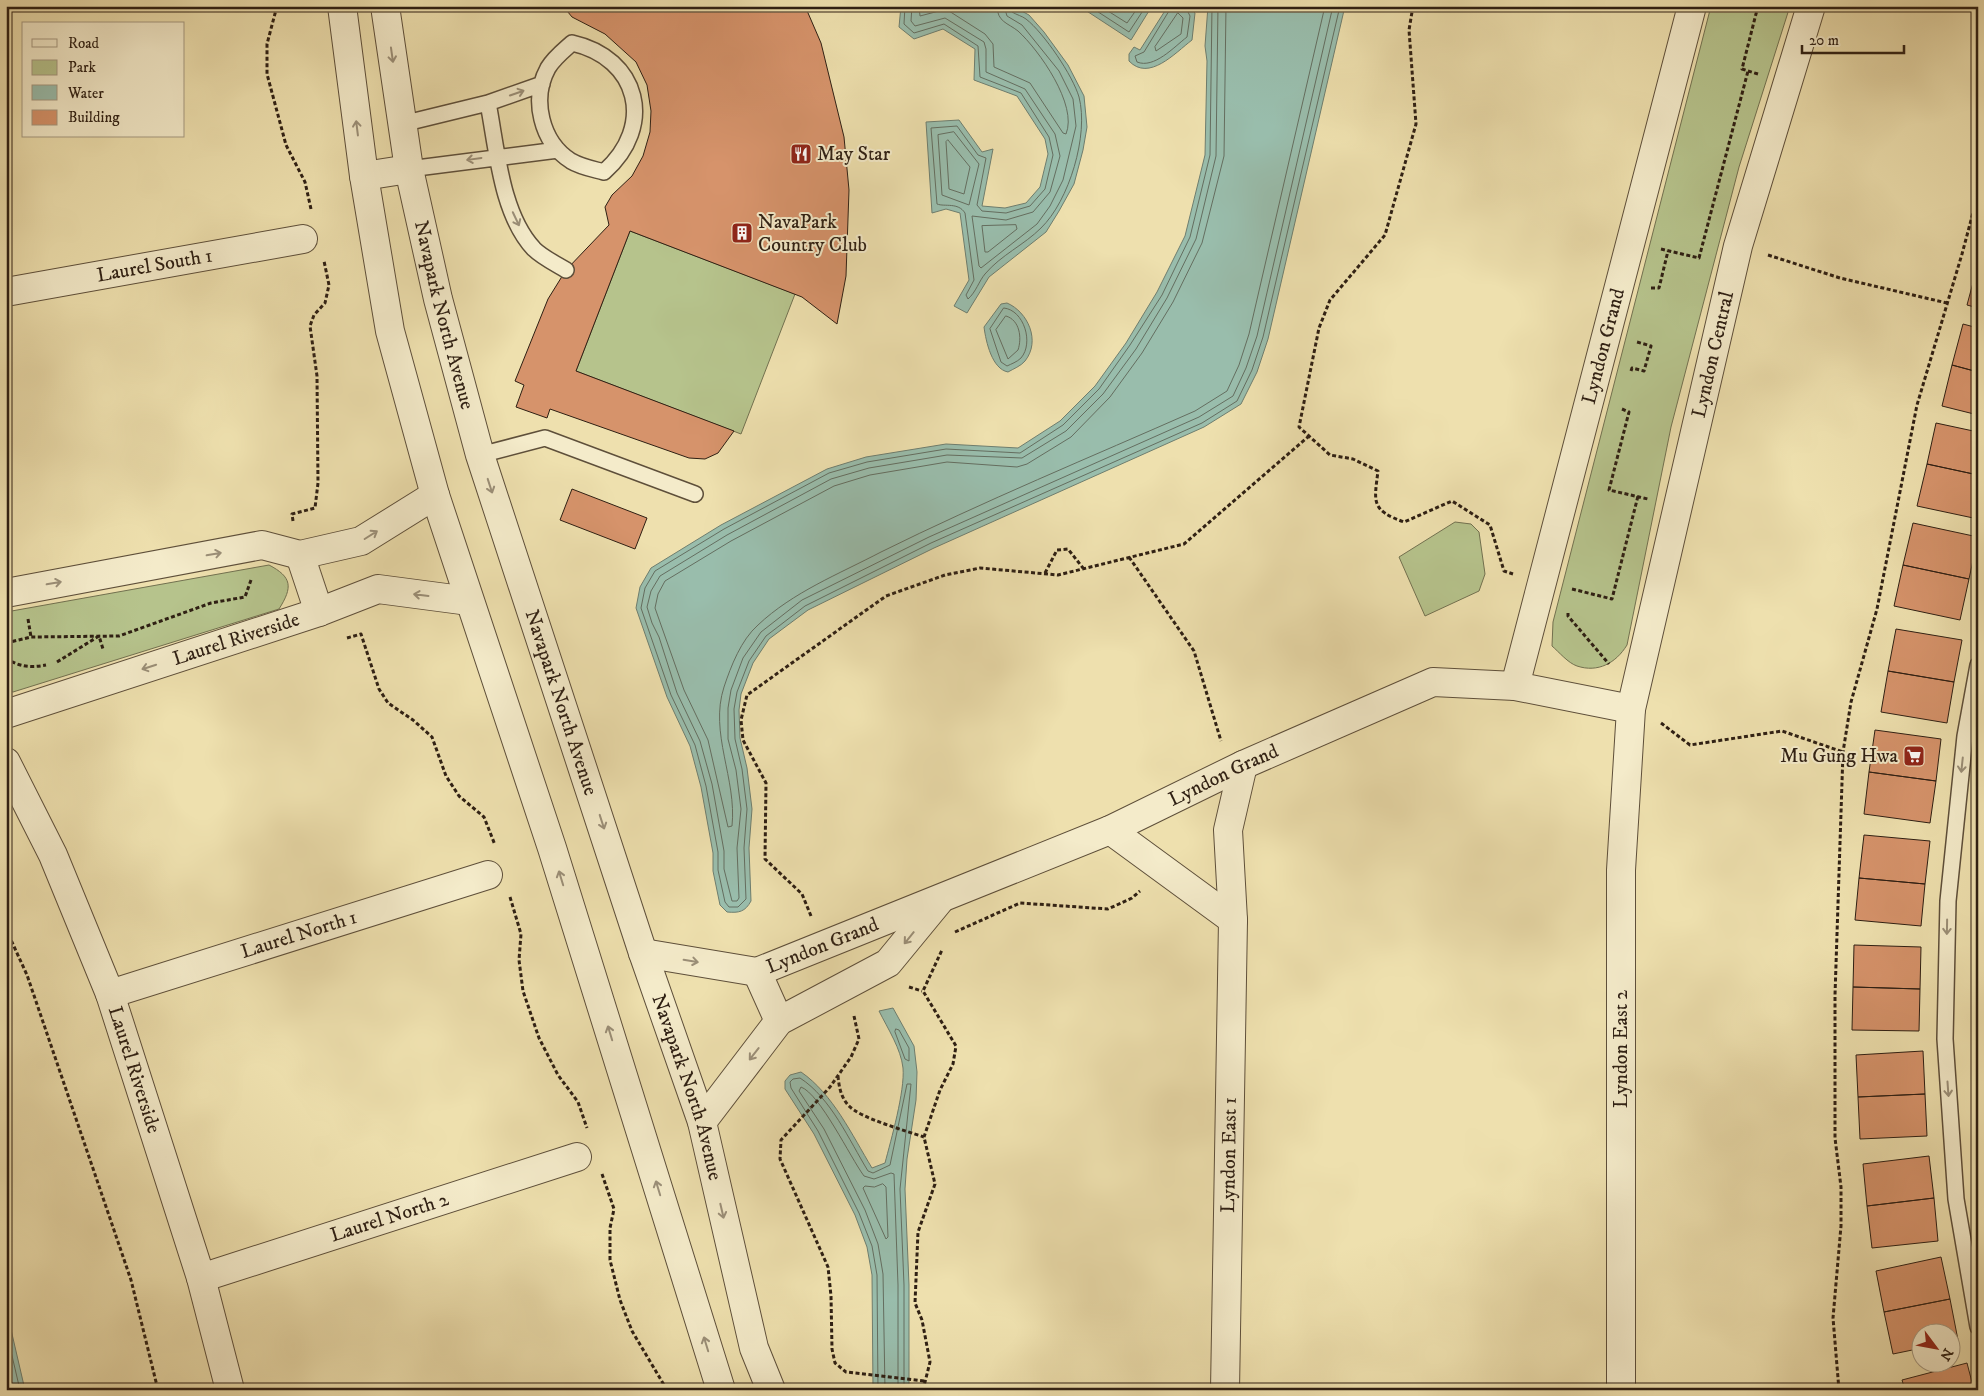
<svg xmlns="http://www.w3.org/2000/svg" width="1984" height="1396" font-family="'IM FELL DW Pica',serif">
<rect width="100%" height="100%" fill="#eee0ae"/>
<filter id="stains"><feTurbulence type="fractalNoise" baseFrequency=".004" numOctaves="4"/><feColorMatrix values="0 0 0 0 .2 0 0 0 0 .09 0 0 0 0 .02 0 0 0 .5 -.17"/></filter>
<radialGradient id="worn" r=".72"><stop offset=".6" stop-color="#630" stop-opacity="0"/><stop offset="1" stop-color="#630" stop-opacity=".3"/></radialGradient>
<path fill="#b6c38c" stroke="#727150" d="M 1711,6 L 1790,6 L 1739,167 L 1671,427 L 1627,645 C 1616,663 1598,673 1577,666 C 1568,663 1559,652 1552,646 L 1553,622 Z
M 630,231 L 795,294 L 741,434 L 576,371 Z
M 1455,522 L 1471,524 L 1479,532 L 1485,574 L 1479,591 L 1425,616 L 1399,557 Z
M 269,565 C 292,577 293,587 279,609 L 13,692 L 6,690 L 6,612 Z"/>
<path fill="#99bdac" stroke="#6e7e6f" d="M 901,6 L 1012,6 L 1029,15 L 1044,32 L 1068,65 L 1084,96 L 1087,127 L 1083,150 L 1074,184 L 1059,211 L 1046,232 L 989,277 L 967,313 L 954,306 L 969,280 L 960,213 L 946,209 L 932,213 L 926,122 L 959,120 L 982,152 L 993,149 L 982,206 L 1005,208 L 1026,203 L 1040,187 L 1048,154 L 1045,139 L 1017,96 L 974,80 L 975,49 L 943,29 L 914,39 L 899,27 Z
M 1079,6 L 1152,6 L 1131,40 Z
M 1168,6 L 1188,6 L 1195,13 L 1192,40 C 1175,53 1149,82 1129,61 L 1129,54 L 1134,47 L 1140,50 Z
M 1208,6 L 1345,6 L 1268,339 L 1257,372 L 1241,404 L 1204,427 L 934,548 L 808,610 L 769,639 L 753,663 L 741,694 L 739,710 L 740,738 L 747,768 L 752,809 L 749,848 L 751,901 C 745,912 739,913 727,912 L 720,905 L 713,871 L 713,853 L 701,787 L 690,746 L 667,697 L 636,608 L 640,587 L 651,568 L 721,525 L 827,469 L 866,457 L 946,444 L 1018,448 L 1060,421 L 1095,386 L 1126,343 L 1157,292 L 1185,236 L 1205,155 L 1207,61 L 1205,46 Z
M 1007,303 C 1028,312 1041,341 1025,361 C 1021,366 1013,369 1008,372 C 992,369 986,342 984,327 L 1001,304 Z
M 893,1008 L 914,1046 L 917,1072 L 916,1100 L 907,1159 L 905,1189 L 909,1285 L 909,1390 L 873,1390 L 872,1275 L 867,1247 L 855,1215 L 814,1134 L 785,1089 L 785,1081 L 790,1075 L 801,1072 C 833,1094 852,1135 872,1168 L 885,1163 C 891,1140 905,1091 903,1068 C 901,1049 888,1029 879,1011 Z
M 6,1308 L 25,1390 L 6,1390 Z"/>
<g fill="none" stroke-linecap="round" stroke-linejoin="round">
<path stroke="#646e60" stroke-width="1" d="M 905,6 L 904,24 L 914,33 L 944,24 L 978,46 L 980,77 L 1021,93 L 1049,137 L 1053,155 L 1045,189 L 1030,206 L 1006,213 L 982,211 L 977,205 L 986,158 L 978,155 L 957,126 L 931,128 L 937,204 C 945,207 958,202 965,213 L 974,280 L 966,295 L 968,299 C 976,292 979,281 985,274 C 1001,255 1024,245 1041,228 C 1069,201 1089,135 1079,97 C 1073,76 1044,33 1026,19 C 1022,16 1017,15 1012,12 L 1010,6
M 912,6 L 911,21 L 915,26 L 945,18 L 984,42 L 986,49 L 986,72 L 1025,89 L 1055,134 L 1060,156 L 1050,192 L 1033,212 L 1006,220 L 972,216 L 979,266 L 981,268 L 1037,224 L 1050,206 L 1063,180 L 1076,126 L 1073,99 L 1059,71 L 1022,25 L 1007,16 L 1004,6
M 919,6 L 920,16 L 939,11 L 949,11 L 985,34 L 993,44 L 994,67 L 1030,83 L 1063,133 L 1066,134 C 1078,105 1039,50 1018,31 C 1008,23 997,22 997,6
M 1089,6 L 1129,32 L 1146,6
M 1100,6 L 1127,23 L 1139,6
M 1172,6 L 1144,52 L 1135,56 L 1137,62 C 1154,69 1174,47 1187,37 L 1190,16 L 1185,6
M 1212,6 L 1210,155 L 1190,237 L 1162,295 L 1130,345 L 1099,389 L 1063,425 L 1020,453 L 946,449 L 867,462 L 829,473 L 724,529 L 655,571 L 645,588 L 641,608 L 671,695 L 695,745 L 706,786 L 718,852 L 718,870 L 725,902 L 729,907 L 738,907 L 746,899 L 744,848 L 747,809 L 742,769 L 735,739 L 734,709 L 737,692 L 749,661 L 766,636 L 805,606 L 931,543 L 1202,423 L 1237,401 L 1252,370 L 1263,337 L 1340,6
M 1218,6 L 1216,156 L 1196,239 L 1167,298 L 1136,349 L 1103,394 L 1066,431 L 1022,458 L 947,455 L 869,468 L 831,479 L 727,535 L 660,576 L 651,591 L 647,607 L 652,623 L 659,637 L 677,693 L 700,741 L 712,784 L 724,851 L 724,869 L 732,901 L 737,901 L 739,898 L 737,848 L 741,809 L 736,770 L 728,739 L 728,708 L 731,690 L 743,658 L 761,632 L 802,600 L 929,537 L 1199,417 L 1233,396 L 1246,368 L 1257,336 L 1333,6
M 1226,6 L 1224,156 L 1202,243 L 1173,302 L 1142,353 L 1110,397 L 1071,437 L 1027,464 L 1017,467 L 947,462 L 870,475 L 834,486 L 731,541 L 665,581 L 658,594 L 655,608 L 684,690 L 708,740 L 728,827 L 732,826 C 737,779 709,733 724,687 C 731,666 741,640 758,625 C 793,592 839,574 881,552 C 984,501 1091,457 1195,411 L 1227,391 L 1239,365 L 1249,334 L 1325,6
M 1178,13 L 1183,18 L 1181,34 L 1156,51 L 1155,47 Z
M 954,132 L 979,164 L 969,205 L 942,195 L 938,135 Z
M 948,140 L 970,167 L 964,194 L 949,189 L 946,142 Z
M 1016,225 L 1017,229 L 988,252 L 985,252 L 982,226 Z
M 1004,308 C 1024,310 1034,343 1021,358 C 1017,362 1011,364 1007,366 L 1001,362 L 990,329 Z
M 1006,316 C 1020,320 1022,338 1018,350 L 1008,359 L 996,330 Z
M 896,1029 L 899,1030 L 909,1048 L 909,1061 L 905,1059 L 895,1032 Z
M 883,1184 L 886,1187 L 888,1237 L 886,1239 L 863,1188 L 865,1186 L 874,1187 Z
M 6,1330 L 20,1390
M 878,1390 L 877,1275 L 872,1246 L 859,1213 L 818,1131 L 791,1088 L 790,1082 L 793,1079 L 800,1078 C 831,1098 849,1140 868,1171 L 873,1173 L 890,1165 L 907,1084 L 911,1084 L 900,1189 L 904,1285 L 904,1390
M 885,1390 L 883,1274 L 878,1244 L 865,1210 L 824,1129 L 799,1091 L 801,1087 C 820,1094 850,1157 864,1176 L 874,1179 L 891,1173 L 894,1174 L 898,1285 L 898,1390"/>
</g>
<path fill="#d6936b" stroke="#2e1f13" d="M 563,6 L 805,6 L 821,43 L 844,137 L 849,190 L 846,276 L 837,324 L 802,297 L 630,231 L 576,371 L 734,431 L 718,453 L 705,459 L 689,458 L 550,409 L 547,418 L 516,407 L 524,385 L 515,381 L 548,299 L 566,270 L 609,225 L 605,207 L 612,195 L 632,176 L 643,156 L 650,132 L 651,111 L 647,85 L 636,62 L 605,34 L 572,17 Z
M 1978,264 L 1978,308 L 1967,305 Z
M 1963,324 L 1978,328 L 1978,372 L 1952,365 Z
M 1952,365 L 1978,372 L 1978,415 L 1942,406 Z
M 1936,423 L 1978,432 L 1978,475 L 1927,464 Z
M 1927,464 L 1978,475 L 1978,519 L 1917,506 Z
M 572,489 L 647,518 L 635,549 L 560,520 Z
M 1913,523 L 1978,537 L 1969,579 L 1903,565 Z
M 1903,565 L 1969,579 L 1960,620 L 1894,606 Z
M 1896,629 L 1962,640 L 1954,682 L 1888,671 Z
M 1888,671 L 1954,682 L 1947,723 L 1881,712 Z
M 1875,730 L 1941,739 L 1936,781 L 1869,772 Z
M 1869,772 L 1936,781 L 1930,823 L 1864,814 Z
M 1864,835 L 1930,841 L 1925,884 L 1859,878 Z
M 1859,878 L 1925,884 L 1921,926 L 1855,920 Z
M 1854,945 L 1921,947 L 1920,989 L 1853,987 Z
M 1853,987 L 1920,989 L 1919,1031 L 1852,1030 Z
M 1923,1051 L 1925,1094 L 1858,1097 L 1856,1055 Z
M 1925,1094 L 1927,1136 L 1860,1139 L 1858,1097 Z
M 1929,1156 L 1934,1198 L 1867,1206 L 1863,1164 Z
M 1934,1198 L 1938,1241 L 1872,1248 L 1867,1206 Z
M 1941,1257 L 1950,1299 L 1884,1312 L 1876,1271 Z
M 1950,1299 L 1958,1340 L 1952,1341 L 1952,1334 L 1922,1334 L 1922,1348 L 1893,1354 L 1884,1312 Z
M 1967,1363 L 1974,1390 L 1905,1390 L 1902,1380 Z"/>
<g fill="none" stroke-linecap="round" stroke-linejoin="round">
<g stroke="#5e4f3a" stroke-width="18">
<path id="lane" d="M 572,43 C 639,58 656,126 604,172 C 593,169 581,167 571,161 C 541,142 531,99 548,68 C 554,58 563,51 572,43 Z
M 488,103 C 497,149 501,214 534,249 C 542,257 556,264 566,270
M 402,124 L 488,103 L 542,84
M 409,169 L 558,150
M 480,455 L 545,438 L 695,494
M 1978,665 L 1965,736 L 1948,901 L 1945,1039 L 1956,1199 L 1978,1327"/>
</g>
<g stroke="#5e4f3a" stroke-width="30">
<g id="street">
<path d="M 342,6 L 364,176 L 390,331 L 435,495 L 552,848 L 721,1390"/>
<path id="s1" d="M 385,6 L 409,169 L 438,299 L 480,455 L 643,953 L 702,1122 L 754,1348 L 771,1390"/>
<path d="M 364,176 L 409,169"/>
<path id="s2" d="M 6,292 L 303,239"/>
<path d="M 300,555 L 319,612"/>
<path d="M 6,593 L 262,545 L 300,555 L 361,541 L 435,495"/>
<path id="s3" d="M 1515,686 L 1692,6"/>
<path id="s4" d="M 6,714 L 319,612 L 378,589 L 469,601"/>
<path id="s5" d="M 6,762 L 53,855 L 110,994 L 201,1278 L 230,1390"/>
<path d="M 1110,830 L 1233,920"/>
<path id="s6" d="M 643,953 L 757,972 L 1110,830 L 1243,765 L 1433,682 L 1515,686 L 1631,709"/>
<path d="M 757,972 L 779,1021"/>
<path id="s7" d="M 110,994 L 488,875"/>
<path d="M 702,1122 L 779,1021 L 888,963 L 939,901"/>
<path id="s8" d="M 201,1278 L 577,1157"/>
<path id="s9" d="M 1225,1390 L 1233,920 L 1228,830 L 1243,765"/>
<path id="s10" d="M 1621,1390 L 1621,870 L 1631,709 L 1738,246 L 1811,6"/>
</g>
</g>
<path stroke="#2e1f13" stroke-width="3" stroke-dasharray="4 2.5" stroke-linecap="butt" d="M 277,6 L 267,44 L 267,74 L 286,145 L 305,182 L 311,209
M 1413,6 L 1409,30 L 1416,124 L 1385,235 L 1330,300 L 1319,328 L 1299,427 L 1330,455 L 1353,459 L 1378,471 C 1374,503 1371,510 1404,522 L 1452,501 L 1490,525 L 1504,571 L 1513,574
M 1758,74 L 1742,69 L 1758,6
M 1661,249 L 1699,258 L 1748,71
M 1768,255 L 1840,278 L 1947,303
M 1651,288 L 1659,288 L 1668,251
M 1631,371 L 1632,368 L 1644,371 L 1651,346 L 1637,342
M 1622,409 L 1629,412 L 1609,490 L 1648,499
M 293,521 L 292,514 L 315,508 L 318,483 L 317,376 L 310,326 L 314,315 L 325,303 L 329,285 L 324,261
M 1129,557 L 1194,651 L 1221,741
M 1045,573 L 1057,550 L 1068,549 L 1083,568
M 1572,589 L 1612,599 L 1638,496
M 1568,613 L 1568,616 L 1609,664
M 28,619 L 31,637
M 347,638 L 361,634 L 379,689 L 388,703 L 413,720 L 432,737 L 446,776 L 459,796 L 484,817 L 495,845
M 6,643 L 31,637 L 119,636 L 211,603 L 245,597 L 251,580
M 6,658 C 19,667 31,668 46,665
M 57,662 L 99,636 L 103,649
M 1661,723 L 1690,745 L 1782,731 L 1843,752
M 510,897 L 521,934 L 519,960 L 523,991 L 539,1038 L 558,1075 L 578,1102 L 587,1128
M 811,916 L 802,894 L 765,859 L 766,783 L 743,740 L 741,720 L 747,695 L 886,596 L 945,575 L 980,568 L 1058,575 L 1184,544 L 1309,436
M 6,929 L 27,975 L 131,1280 L 158,1390
M 955,932 L 1020,903 L 1108,909 L 1132,898 L 1140,891
M 909,987 L 922,991
M 854,1016 L 859,1039 L 851,1057 L 830,1087 L 781,1140 L 780,1159 L 828,1267 L 831,1296 L 832,1349 L 835,1363 L 846,1372 L 925,1381
M 838,1076 C 839,1087 841,1097 848,1105 C 859,1118 907,1131 924,1137
M 602,1174 L 614,1209 L 610,1228 L 610,1260 L 620,1300 L 632,1331 L 667,1390
M 923,1390 L 930,1362 L 922,1320 L 915,1303 L 918,1232 L 935,1184 L 924,1137 L 940,1090 L 953,1064 L 956,1046 L 923,991 L 942,950
M 1839,1390 L 1833,1318 L 1841,1226 L 1841,1187 L 1835,1138 L 1835,995 L 1843,752 L 1851,702 L 1877,609 L 1917,405 L 1962,254 L 1978,194"/>
<use href="#lane" stroke="#f4ebca" stroke-width="15"/>
<use href="#street" stroke="#f4ebca" stroke-width="28"/>
</g>
<defs><path id="oneway-shaft" d="M-6 0H5M1.5-3L5.5 0L1.5 3" fill="none" stroke-width="1.6" stroke-linecap="round" stroke-linejoin="round" transform="scale(1.25)"/></defs>
<g stroke="#9b8f78">
<use href="#oneway-shaft" transform="translate(392 55) rotate(82)"/>
<use href="#oneway-shaft" transform="translate(517 93) rotate(-19)"/>
<use href="#oneway-shaft" transform="translate(357 128) rotate(-97)"/>
<use href="#oneway-shaft" transform="translate(474 159) rotate(172)"/>
<use href="#oneway-shaft" transform="translate(516 219) rotate(65)"/>
<use href="#oneway-shaft" transform="translate(490 486) rotate(72)"/>
<use href="#oneway-shaft" transform="translate(371 535) rotate(-32)"/>
<use href="#oneway-shaft" transform="translate(214 554) rotate(-10)"/>
<use href="#oneway-shaft" transform="translate(54 583) rotate(-10)"/>
<use href="#oneway-shaft" transform="translate(421 595) rotate(-173)"/>
<use href="#oneway-shaft" transform="translate(149 667) rotate(162)"/>
<use href="#oneway-shaft" transform="translate(1962 765) rotate(96)"/>
<use href="#oneway-shaft" transform="translate(602 822) rotate(72)"/>
<use href="#oneway-shaft" transform="translate(561 878) rotate(-107)"/>
<use href="#oneway-shaft" transform="translate(1947 927) rotate(91)"/>
<use href="#oneway-shaft" transform="translate(909 938) rotate(129)"/>
<use href="#oneway-shaft" transform="translate(691 961) rotate(9)"/>
<use href="#oneway-shaft" transform="translate(610 1033) rotate(-107)"/>
<use href="#oneway-shaft" transform="translate(754 1054) rotate(128)"/>
<use href="#oneway-shaft" transform="translate(1948 1089) rotate(86)"/>
<use href="#oneway-shaft" transform="translate(658 1188) rotate(-107)"/>
<use href="#oneway-shaft" transform="translate(722 1211) rotate(77)"/>
<use href="#oneway-shaft" transform="translate(706 1344) rotate(-107)"/>
</g>
<defs>
<g id="restaurant-square" transform="scale(1.125)"><rect x="-9" y="-9" width="18" height="18" rx="4" fill="#8f2418" stroke="#f4ebca"/><path d="M-5-6h1v4h1v-4h1v4h1v-4h1v5L-1.5 .5V6h-2V.5L-5-1ZM5-6V6H3V1.5H1.5Q1.5-4 5-6Z" fill="#fff"/></g>
<g id="building-square" transform="scale(1.125)"><rect x="-9" y="-9" width="18" height="18" rx="4" fill="#8f2418" stroke="#f4ebca"/><path d="M-4-6H4V6H1V3H-1V6H-4ZM-2.5-4.3h1.7v1.8h-1.7ZM.8-4.3h1.7v1.8H.8ZM-2.5-1h1.7V.8h-1.7ZM.8-1h1.7V.8H.8Z" fill="#fff"/></g>
<g id="supermarket-square" transform="scale(1.125)"><rect x="-9" y="-9" width="18" height="18" rx="4" fill="#8f2418" stroke="#f4ebca"/><path d="M-6-5.5h2.5l.6 2H6L4.5 2H-2.5L-4.4-4H-6ZM-1.5 3.2a1.3 1.3 0 1 0 .1 0ZM3 3.2a1.3 1.3 0 1 0 .1 0Z" fill="#fff"/></g>
</defs>
<g fill-rule="evenodd">
<use href="#restaurant-square" x="801" y="154"/>
<use href="#building-square" x="742" y="233"/>
<use href="#supermarket-square" x="1914" y="756"/>
</g>
<g text-anchor="middle" dominant-baseline="central" stroke-width="4" stroke-linejoin="round" paint-order="stroke">
<g font-size="20" fill="#2e1f13" stroke="#f4ebca" text-anchor="start">
<text x="817" y="154">May Star</text>
<text x="758" y="222">NavaPark<tspan x="758" dy="23">Country Club</tspan></text>
<text x="1898" y="756" text-anchor="end">Mu Gung Hwa</text>
</g>
<g font-size="20" fill="#2e1f13" stroke="#f4ebca">
<text stroke="none"><textPath href="#s2" startOffset="151">Laurel South 1</textPath></text>
<text stroke="none"><textPath href="#s1" startOffset="315">Navapark North Avenue</textPath></text>
<text stroke="none"><textPath href="#s3" startOffset="351">Lyndon Grand</textPath></text>
<text stroke="none"><textPath href="#s10" startOffset="1045">Lyndon Central</textPath></text>
<text stroke="none"><textPath href="#s4" startOffset="242">Laurel Riverside</textPath></text>
<text stroke="none"><textPath href="#s1" startOffset="720">Navapark North Avenue</textPath></text>
<text stroke="none"><textPath href="#s6" startOffset="622">Lyndon Grand</textPath></text>
<text stroke="none"><textPath href="#s7" startOffset="198">Laurel North 1</textPath></text>
<text stroke="none"><textPath href="#s6" startOffset="186">Lyndon Grand</textPath></text>
<text transform="translate(1621 1049) rotate(-90)">Lyndon East 2</text>
<text stroke="none"><textPath href="#s5" startOffset="334">Laurel Riverside</textPath></text>
<text stroke="none"><textPath href="#s1" startOffset="1125">Navapark North Avenue</textPath></text>
<text stroke="none"><textPath href="#s9" startOffset="235">Lyndon East 1</textPath></text>
<text stroke="none"><textPath href="#s8" startOffset="198">Laurel North 2</textPath></text>
</g>
</g>
<rect width="1984" height="1396" fill="none" stroke="#eee0ae" stroke-width="25"/>
<rect x="8" y="8" width="1969" height="1381" fill="none" stroke="#2e1f13" stroke-width="2.5"/>
<rect x="12" y="12" width="1959" height="1371" fill="none" stroke="#2e1f13"/>
<rect x="22" y="22" width="162" height="115" fill="#f4ebca" stroke="#a59981"/>
<rect x="32" y="39" width="25" height="8" fill="#f4ebca" stroke="#a59981"/>
<text x="68" y="48" font-size="15" fill="#2e1f13">Road</text>
<rect x="32" y="60" width="25" height="15" fill="#b6c38c" stroke="#a59981"/>
<text x="68" y="72" font-size="15" fill="#2e1f13">Park</text>
<rect x="32" y="85" width="25" height="15" fill="#99bdac" stroke="#a59981"/>
<text x="68" y="98" font-size="15" fill="#2e1f13">Water</text>
<rect x="32" y="110" width="25" height="15" fill="#d6936b" stroke="#a59981"/>
<text x="68" y="122" font-size="15" fill="#2e1f13">Building</text>
<g transform="translate(1936 1348) rotate(122)"><circle r="24" fill="#f4ebca" stroke="#a59981"/>
<path d="M0-4L9 19L0 12L-9 19Z" fill="#8f2418"/>
<text y="-8" font-size="14" font-weight="bold" text-anchor="middle" fill="#2e1f13">N</text>
</g>
<path d="M1802 45v8h102v-8" fill="none" stroke="#2e1f13" stroke-width="2.5"/>
<text x="1809" y="45" font-size="15" fill="#2e1f13" stroke="#f4ebca" stroke-width="4" paint-order="stroke">20 m</text>
<rect width="100%" height="100%" filter="url(#stains)"/>
<rect width="100%" height="100%" fill="url(#worn)"/>
</svg>
